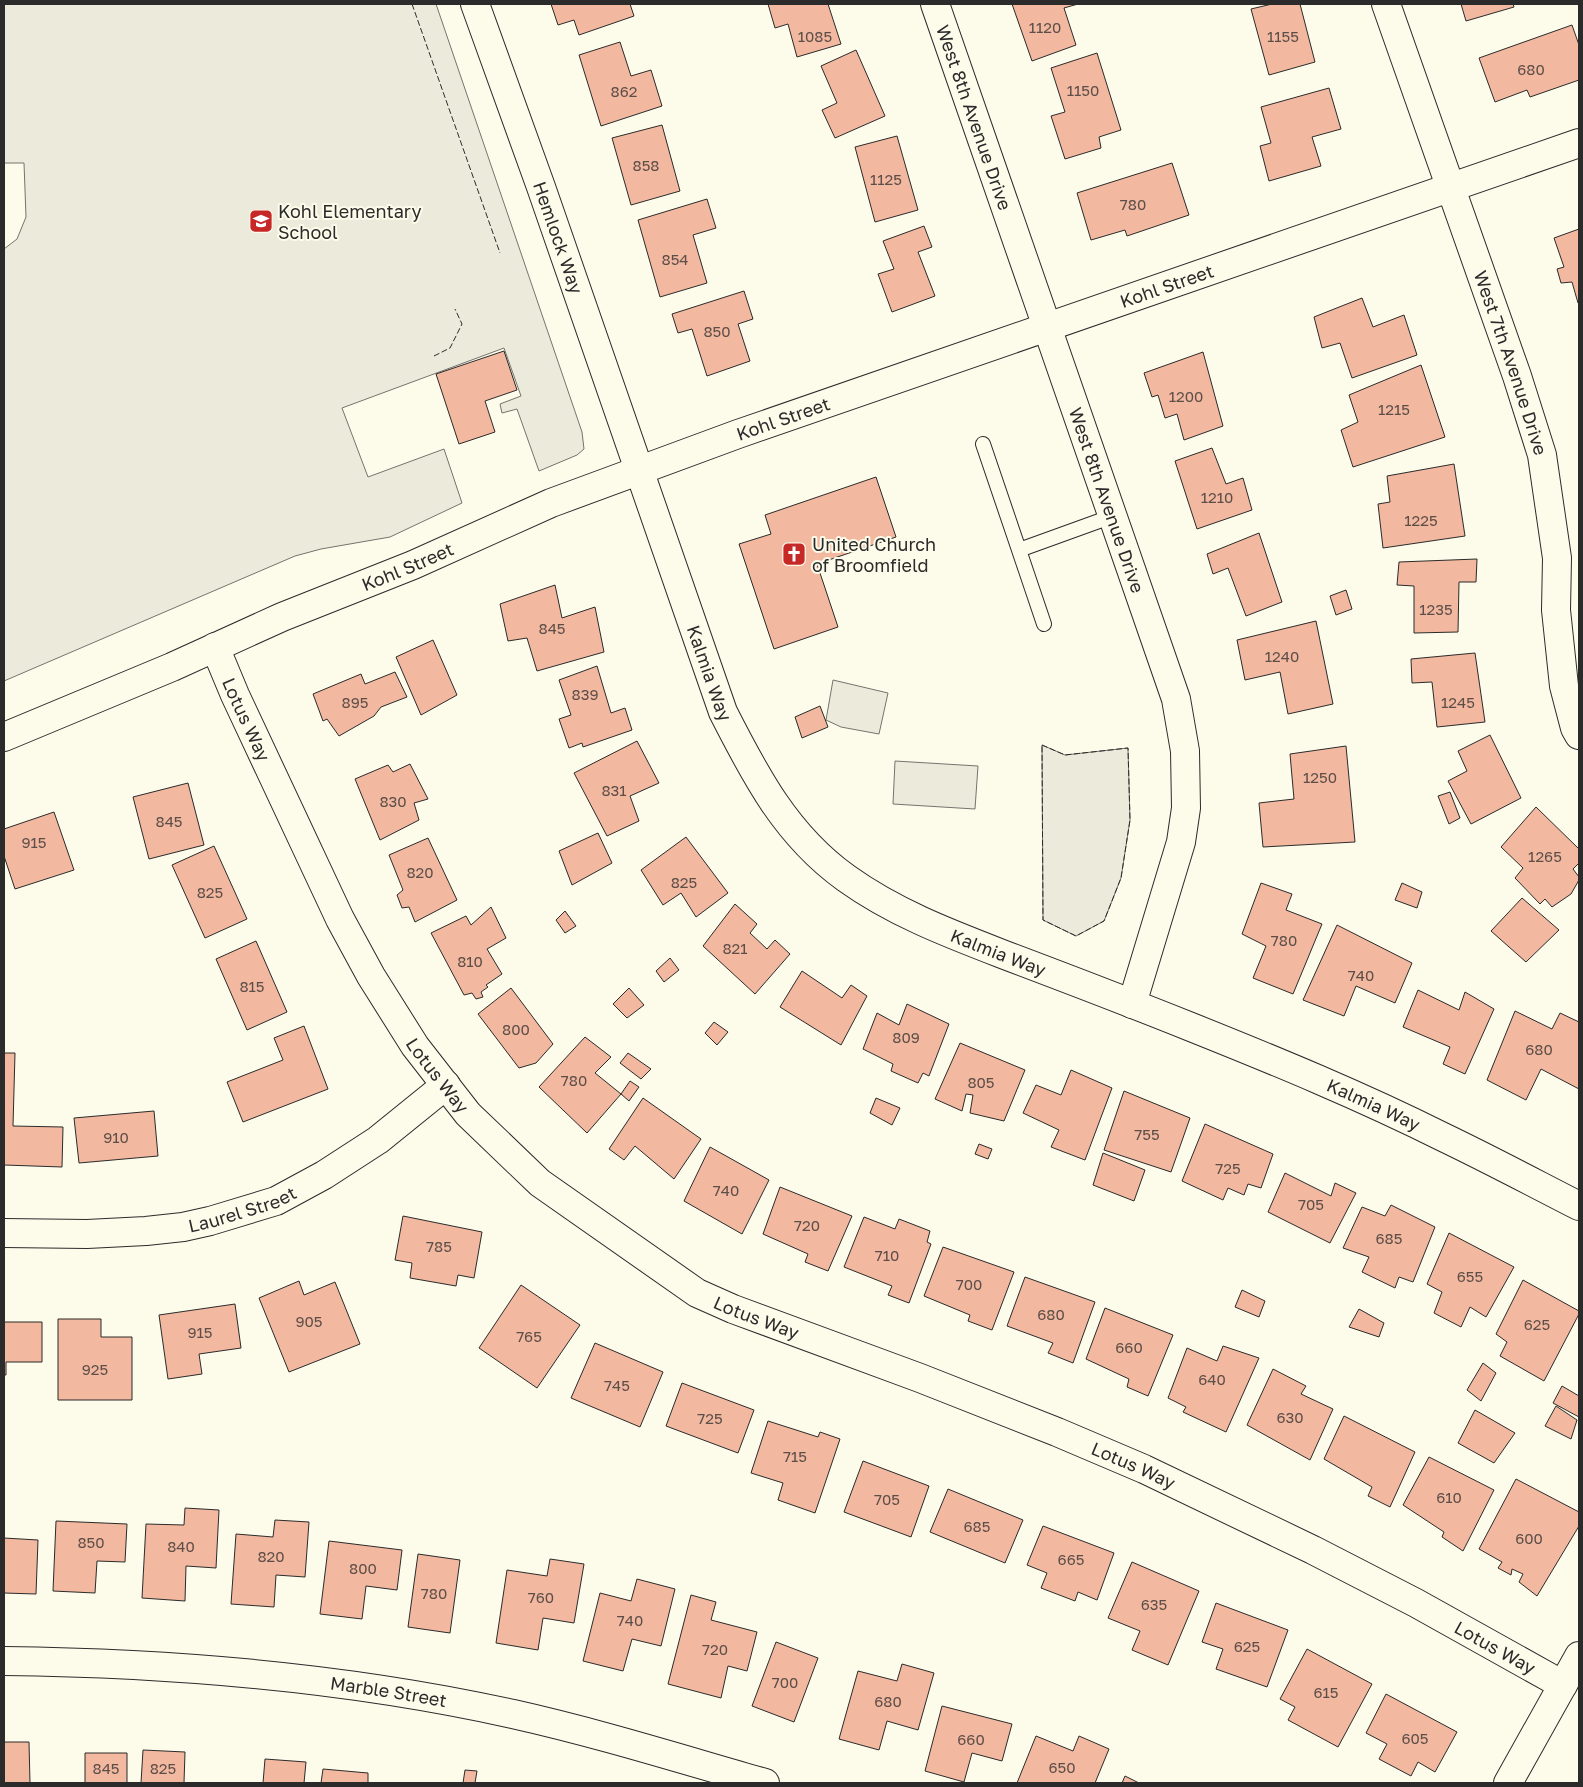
<svg xmlns="http://www.w3.org/2000/svg" width="1583" height="1787" font-family="'Golos Text',sans-serif">
<rect width="100%" height="100%" fill="#fdfbea"/>
<path fill="#ecebdb" stroke="#74746e" d="M 4,4 L 436,4 L 582,432 L 584,449 L 577,455 L 539,471 L 517,409 L 502,413 L 500,404 L 521,396 L 504,348 L 342,408 L 368,477 L 444,449 L 462,503 L 390,537 L 321,549 L 295,556 L 4,681 L 4,249 L 17,239 L 26,217 L 24,163 L 4,163 Z
M 833,680 L 888,693 L 879,734 L 841,727 L 826,720 Z
M 1042,745 L 1065,755 L 1128,748 L 1130,820 L 1121,878 L 1104,921 L 1076,936 L 1043,920 Z
M 895,761 L 978,766 L 975,809 L 893,804 Z"/>
<path fill="#f2b8a0" stroke="#2b2b2b" d="M 551,4 L 630,4 L 634,16 L 579,35 L 574,20 L 558,25 Z
M 768,4 L 828,4 L 841,44 L 797,57 L 788,24 L 775,28 Z
M 1012,4 L 1078,4 L 1064,8 L 1076,45 L 1032,61 Z
M 1272,4 L 1300,4 L 1315,62 L 1269,75 L 1251,9 Z
M 1461,4 L 1513,4 L 1514,7 L 1466,21 Z
M 1572,25 L 1579,45 L 1579,80 L 1530,97 L 1527,90 L 1495,102 L 1479,58 Z
M 620,42 L 631,76 L 651,70 L 662,106 L 601,126 L 579,55 Z
M 856,50 L 885,116 L 835,138 L 822,110 L 837,103 L 821,66 Z
M 1097,53 L 1121,130 L 1099,137 L 1101,148 L 1065,159 L 1051,116 L 1065,112 L 1051,68 Z
M 1329,88 L 1341,129 L 1312,137 L 1321,166 L 1269,181 L 1260,146 L 1271,143 L 1261,107 Z
M 662,125 L 680,191 L 631,205 L 612,138 Z
M 897,136 L 918,210 L 875,222 L 855,147 Z
M 1172,163 L 1189,215 L 1127,236 L 1125,230 L 1091,240 L 1077,193 Z
M 707,199 L 716,228 L 693,235 L 707,283 L 660,297 L 638,220 Z
M 924,226 L 932,247 L 918,252 L 935,296 L 892,312 L 878,274 L 894,269 L 883,241 Z
M 1579,229 L 1579,303 L 1578,303 L 1572,282 L 1561,283 L 1557,269 L 1564,267 L 1554,238 Z
M 744,291 L 753,319 L 738,324 L 750,361 L 707,376 L 692,329 L 678,333 L 672,314 Z
M 1362,298 L 1373,327 L 1404,315 L 1417,355 L 1352,378 L 1340,343 L 1322,348 L 1314,317 Z
M 504,351 L 517,390 L 485,401 L 495,432 L 459,444 L 436,374 Z
M 1203,352 L 1223,426 L 1184,440 L 1177,414 L 1165,418 L 1158,395 L 1152,397 L 1144,373 Z
M 1421,365 L 1445,437 L 1353,467 L 1341,430 L 1358,422 L 1349,395 Z
M 1212,448 L 1226,484 L 1243,478 L 1252,510 L 1197,529 L 1175,461 Z
M 1454,464 L 1465,536 L 1383,548 L 1378,504 L 1390,502 L 1387,476 Z
M 876,477 L 896,537 L 817,564 L 838,627 L 774,649 L 739,544 L 771,534 L 765,515 Z
M 1259,533 L 1282,602 L 1246,616 L 1228,568 L 1213,574 L 1207,554 Z
M 1477,559 L 1476,582 L 1459,582 L 1458,632 L 1414,633 L 1414,586 L 1397,585 L 1399,562 Z
M 555,585 L 562,618 L 595,607 L 604,652 L 537,671 L 527,638 L 508,641 L 500,604 Z
M 1346,590 L 1352,609 L 1336,615 L 1330,596 Z
M 1316,621 L 1333,704 L 1288,714 L 1280,672 L 1245,680 L 1237,640 Z
M 433,640 L 457,695 L 421,715 L 396,657 Z
M 1475,653 L 1485,722 L 1437,727 L 1432,682 L 1412,683 L 1411,659 Z
M 597,666 L 611,713 L 625,708 L 632,730 L 583,747 L 582,743 L 569,748 L 559,719 L 571,715 L 559,680 Z
M 395,672 L 407,697 L 381,707 L 374,716 L 339,736 L 327,719 L 323,721 L 313,694 L 361,674 L 365,684 Z
M 820,706 L 828,727 L 802,738 L 795,717 Z
M 1490,735 L 1521,798 L 1471,824 L 1448,781 L 1467,771 L 1458,751 Z
M 637,741 L 659,783 L 630,796 L 639,821 L 607,836 L 574,773 Z
M 1346,746 L 1355,842 L 1263,847 L 1259,803 L 1294,799 L 1290,754 Z
M 410,764 L 428,799 L 414,803 L 419,820 L 380,840 L 355,779 L 388,765 L 393,772 Z
M 188,783 L 204,845 L 149,859 L 133,797 Z
M 1450,792 L 1460,818 L 1449,824 L 1438,796 Z
M 1536,807 L 1579,849 L 1579,863 L 1573,869 L 1579,877 L 1579,880 L 1571,894 L 1552,907 L 1545,899 L 1540,904 L 1515,878 L 1523,868 L 1501,847 Z
M 54,812 L 74,870 L 15,889 L 4,856 L 4,829 Z
M 598,833 L 612,863 L 572,885 L 559,851 Z
M 686,837 L 728,893 L 696,917 L 681,893 L 663,905 L 641,870 Z
M 428,838 L 457,900 L 415,922 L 409,907 L 402,908 L 397,895 L 403,890 L 389,855 Z
M 214,846 L 247,919 L 205,938 L 172,865 Z
M 1261,883 L 1292,894 L 1286,910 L 1322,924 L 1293,994 L 1253,978 L 1266,946 L 1242,934 Z
M 1402,883 L 1422,892 L 1417,908 L 1395,900 Z
M 1522,898 L 1559,930 L 1526,962 L 1491,931 Z
M 735,904 L 757,924 L 750,933 L 767,949 L 775,940 L 790,954 L 755,994 L 703,946 Z
M 491,907 L 506,938 L 487,949 L 502,974 L 486,985 L 488,987 L 481,992 L 483,997 L 476,999 L 472,993 L 464,995 L 431,933 L 466,916 L 471,925 Z
M 565,911 L 576,926 L 565,933 L 556,920 Z
M 1337,925 L 1412,963 L 1395,1003 L 1356,986 L 1344,1016 L 1303,1000 Z
M 256,941 L 287,1012 L 247,1030 L 216,959 Z
M 670,958 L 679,970 L 664,982 L 656,971 Z
M 802,971 L 842,998 L 851,985 L 867,996 L 841,1045 L 780,1007 Z
M 511,988 L 553,1044 L 536,1063 L 519,1068 L 478,1014 Z
M 629,988 L 644,1005 L 627,1018 L 613,1004 Z
M 1418,990 L 1459,1010 L 1465,992 L 1494,1009 L 1465,1074 L 1443,1064 L 1450,1047 L 1403,1027 Z
M 907,1004 L 949,1024 L 929,1076 L 923,1073 L 918,1083 L 891,1071 L 893,1064 L 863,1049 L 877,1013 L 899,1025 Z
M 1515,1011 L 1552,1029 L 1560,1013 L 1579,1022 L 1579,1089 L 1541,1069 L 1526,1100 L 1487,1080 Z
M 714,1022 L 728,1032 L 717,1045 L 705,1033 Z
M 304,1026 L 328,1089 L 243,1122 L 227,1082 L 283,1060 L 274,1038 Z
M 585,1037 L 611,1057 L 595,1073 L 621,1094 L 587,1133 L 539,1087 Z
M 960,1043 L 1025,1070 L 1004,1121 L 970,1113 L 973,1095 L 966,1094 L 962,1111 L 935,1099 Z
M 4,1053 L 15,1053 L 13,1126 L 63,1127 L 62,1167 L 4,1165 Z
M 628,1053 L 651,1069 L 641,1079 L 620,1063 Z
M 1071,1070 L 1112,1088 L 1085,1160 L 1051,1147 L 1059,1130 L 1023,1113 L 1036,1085 L 1061,1095 Z
M 630,1081 L 639,1087 L 629,1101 L 621,1094 Z
M 1124,1091 L 1190,1118 L 1171,1172 L 1104,1150 Z
M 643,1098 L 701,1139 L 674,1179 L 635,1146 L 624,1160 L 609,1149 Z
M 876,1098 L 900,1108 L 892,1125 L 870,1113 Z
M 154,1111 L 158,1156 L 79,1163 L 74,1118 Z
M 1205,1124 L 1273,1154 L 1261,1188 L 1248,1184 L 1244,1195 L 1228,1188 L 1223,1200 L 1182,1181 Z
M 979,1144 L 992,1149 L 988,1159 L 975,1154 Z
M 710,1147 L 769,1180 L 742,1234 L 684,1201 Z
M 1103,1153 L 1145,1170 L 1134,1201 L 1093,1185 Z
M 1285,1173 L 1331,1196 L 1335,1183 L 1356,1193 L 1330,1243 L 1268,1212 Z
M 780,1187 L 852,1216 L 828,1271 L 805,1262 L 808,1254 L 763,1234 Z
M 1391,1205 L 1435,1227 L 1413,1282 L 1399,1277 L 1395,1288 L 1362,1272 L 1369,1257 L 1343,1248 L 1362,1207 L 1385,1216 Z
M 403,1216 L 482,1232 L 474,1278 L 458,1275 L 456,1286 L 410,1278 L 412,1263 L 395,1260 Z
M 864,1217 L 895,1229 L 899,1219 L 930,1231 L 927,1242 L 931,1244 L 909,1303 L 888,1295 L 892,1286 L 844,1267 Z
M 1449,1233 L 1514,1267 L 1486,1317 L 1470,1307 L 1461,1327 L 1434,1313 L 1442,1292 L 1427,1284 Z
M 943,1247 L 1014,1272 L 992,1330 L 968,1321 L 970,1315 L 924,1296 Z
M 1025,1277 L 1095,1302 L 1073,1363 L 1048,1353 L 1053,1343 L 1007,1326 Z
M 1523,1280 L 1579,1311 L 1579,1314 L 1544,1381 L 1500,1356 L 1507,1342 L 1496,1334 Z
M 299,1281 L 304,1295 L 335,1282 L 360,1344 L 289,1372 L 259,1298 Z
M 521,1285 L 580,1325 L 537,1388 L 479,1348 Z
M 1242,1290 L 1265,1301 L 1259,1317 L 1235,1307 Z
M 235,1304 L 241,1348 L 199,1354 L 202,1374 L 168,1379 L 159,1315 Z
M 1105,1308 L 1173,1335 L 1148,1396 L 1127,1387 L 1129,1379 L 1086,1359 Z
M 1359,1309 L 1384,1323 L 1379,1337 L 1349,1327 Z
M 58,1319 L 101,1319 L 101,1337 L 132,1337 L 132,1400 L 58,1400 Z
M 4,1322 L 42,1322 L 42,1362 L 6,1362 L 6,1375 L 4,1375 Z
M 595,1343 L 663,1372 L 640,1427 L 571,1398 Z
M 1223,1346 L 1259,1358 L 1226,1432 L 1183,1412 L 1186,1407 L 1168,1398 L 1187,1348 L 1217,1361 Z
M 1483,1363 L 1496,1373 L 1481,1401 L 1467,1390 Z
M 1273,1369 L 1306,1386 L 1301,1394 L 1333,1409 L 1310,1460 L 1247,1425 Z
M 682,1383 L 754,1410 L 738,1453 L 666,1426 Z
M 1562,1386 L 1579,1396 L 1579,1417 L 1553,1403 Z
M 1556,1406 L 1577,1420 L 1571,1439 L 1545,1426 Z
M 1475,1410 L 1515,1433 L 1494,1463 L 1458,1443 Z
M 1344,1416 L 1415,1452 L 1390,1507 L 1368,1496 L 1372,1487 L 1324,1459 Z
M 768,1421 L 818,1437 L 820,1432 L 840,1439 L 815,1513 L 778,1500 L 783,1483 L 751,1473 Z
M 1429,1457 L 1494,1490 L 1463,1551 L 1442,1537 L 1444,1532 L 1403,1505 Z
M 863,1461 L 929,1486 L 911,1537 L 844,1512 Z
M 1516,1479 L 1579,1512 L 1579,1526 L 1537,1596 L 1519,1582 L 1523,1574 L 1512,1569 L 1511,1575 L 1498,1568 L 1502,1562 L 1479,1549 Z
M 948,1489 L 1023,1520 L 1005,1563 L 930,1532 Z
M 185,1508 L 219,1510 L 216,1568 L 186,1566 L 185,1601 L 142,1598 L 146,1524 L 184,1525 Z
M 275,1520 L 309,1522 L 305,1577 L 276,1575 L 274,1607 L 231,1604 L 236,1534 L 273,1537 Z
M 56,1521 L 127,1524 L 125,1562 L 97,1561 L 95,1593 L 53,1591 Z
M 1043,1526 L 1114,1553 L 1097,1600 L 1078,1592 L 1075,1601 L 1041,1588 L 1047,1573 L 1027,1565 Z
M 4,1538 L 38,1540 L 36,1594 L 4,1593 Z
M 329,1541 L 402,1550 L 397,1590 L 366,1586 L 362,1619 L 320,1614 Z
M 418,1554 L 460,1560 L 450,1633 L 408,1627 Z
M 550,1559 L 584,1564 L 574,1623 L 543,1618 L 538,1650 L 496,1643 L 507,1570 L 547,1576 Z
M 1132,1562 L 1199,1591 L 1168,1665 L 1132,1650 L 1140,1631 L 1108,1618 Z
M 637,1579 L 675,1589 L 661,1646 L 632,1639 L 623,1671 L 583,1661 L 600,1593 L 631,1601 Z
M 691,1595 L 716,1602 L 711,1620 L 757,1632 L 747,1671 L 728,1666 L 721,1698 L 668,1684 Z
M 1216,1603 L 1288,1630 L 1267,1687 L 1216,1669 L 1223,1649 L 1202,1642 Z
M 776,1642 L 818,1658 L 794,1722 L 752,1706 Z
M 1307,1649 L 1372,1684 L 1338,1747 L 1288,1720 L 1295,1707 L 1280,1699 Z
M 902,1664 L 934,1673 L 918,1730 L 887,1721 L 879,1750 L 839,1739 L 858,1671 L 897,1681 Z
M 1386,1694 L 1457,1732 L 1435,1772 L 1418,1762 L 1411,1776 L 1379,1759 L 1387,1744 L 1366,1733 Z
M 942,1706 L 1012,1724 L 1002,1761 L 972,1753 L 964,1782 L 925,1771 Z
M 1036,1736 L 1073,1751 L 1079,1736 L 1109,1749 L 1095,1783 L 1017,1783 Z
M 4,1742 L 29,1742 L 30,1783 L 4,1783 Z
M 143,1750 L 185,1752 L 184,1783 L 141,1783 Z
M 85,1753 L 127,1753 L 127,1783 L 85,1783 Z
M 265,1759 L 306,1762 L 304,1783 L 263,1783 Z
M 323,1769 L 368,1773 L 368,1783 L 321,1783 Z
M 465,1770 L 477,1771 L 475,1783 L 463,1783 Z
M 1125,1776 L 1139,1783 L 1122,1783 Z"/>
<g fill="none" stroke-linecap="round" stroke-linejoin="round">
<g stroke="#2b2b2b" stroke-width="16">
<path id="service" d="M 983,444 L 1019,550 L 1113,516
M 1019,550 L 1044,624"/>
</g>
<g stroke="#2b2b2b" stroke-width="30">
<g id="minor">
<path id="s1" d="M 475,4 L 541,187 L 723,712 C 755,775 786,835 846,878 C 896,914 953,935 1010,957 C 1071,980 1131,1003 1191,1027 C 1276,1061 1361,1096 1443,1137 C 1489,1159 1534,1183 1579,1206"/>
<path id="s2" d="M 935,4 L 1176,699 L 1185,751 L 1186,808 L 1181,842 L 1132,1004"/>
<path id="s3" d="M 1386,4 L 1517,376 L 1542,455 L 1557,558 L 1556,610 L 1564,686 L 1575,728 L 1579,735"/>
<path id="s4" d="M 215,647 L 235,695 L 340,919 L 371,976 L 415,1046 L 468,1114 L 540,1183 L 697,1293 L 733,1309 L 920,1378 L 1057,1432 L 1144,1469 L 1313,1550 L 1416,1603 L 1563,1685"/>
<path id="s5" d="M 4,737 L 172,667 L 282,617 L 413,565 L 551,503 L 738,434 L 1579,143"/>
<path id="s6" d="M 4,1233 L 87,1234 L 146,1231 L 183,1227 L 210,1221 L 276,1201 L 324,1175 L 378,1140 L 446,1085"/>
<path id="s7" d="M 4,1661 C 175,1663 346,1677 513,1714 C 598,1733 681,1759 765,1783"/>
<path d="M 1508,1783 L 1579,1656"/>
</g>
</g>
<use href="#service" stroke="#fdfbea" stroke-width="14"/>
<use href="#minor" stroke="#fdfbea" stroke-width="28"/>
<path stroke="#2b2b2b" stroke-width="1" stroke-dasharray="6 2.5" stroke-linecap="butt" d="M 412,4 L 500,253
M 434,356 L 450,348 L 462,324 L 455,309
M 1042,745 L 1065,755 L 1128,748 L 1130,820 L 1121,878 L 1104,921 L 1076,936 L 1043,920 Z"/>
</g>
<defs>
<g id="school-square" transform="scale(1.25)"><rect x="-9" y="-9" width="18" height="18" rx="4" fill="#c62828" stroke="#fdfbea"/><path d="M0-5L7-2L0 1L-7-2ZM-4 1L0 2.5L4 1V4Q0 6-4 4Z" fill="#fff"/></g>
<g id="church-square" transform="scale(1.25)"><rect x="-9" y="-9" width="18" height="18" rx="4" fill="#c62828" stroke="#fdfbea"/><path d="M-1.2-6h2.4v3.5h3.3v2.4h-3.3V6h-2.4V-.1h-3.3v-2.4h3.3Z" fill="#fff"/></g>
</defs>
<g fill-rule="evenodd">
<use href="#school-square" x="261" y="221"/>
<use href="#church-square" x="794" y="554"/>
</g>
<g text-anchor="middle" dominant-baseline="central" stroke-width="4" stroke-linejoin="round" paint-order="stroke">
<g font-size="15" fill="#5d4e48">
<text x="1045" y="27">1120</text>
<text x="815" y="36">1085</text>
<text x="1283" y="36">1155</text>
<text x="1531" y="69">680</text>
<text x="1083" y="90">1150</text>
<text x="624" y="91">862</text>
<text x="646" y="165">858</text>
<text x="886" y="179">1125</text>
<text x="1133" y="204">780</text>
<text x="675" y="259">854</text>
<text x="717" y="331">850</text>
<text x="1186" y="396">1200</text>
<text x="1394" y="409">1215</text>
<text x="1217" y="497">1210</text>
<text x="1421" y="520">1225</text>
<text x="1436" y="609">1235</text>
<text x="552" y="628">845</text>
<text x="1282" y="656">1240</text>
<text x="585" y="694">839</text>
<text x="355" y="702">895</text>
<text x="1458" y="702">1245</text>
<text x="1320" y="777">1250</text>
<text x="614" y="790">831</text>
<text x="393" y="801">830</text>
<text x="169" y="821">845</text>
<text x="34" y="842">915</text>
<text x="1545" y="856">1265</text>
<text x="420" y="872">820</text>
<text x="684" y="882">825</text>
<text x="210" y="892">825</text>
<text x="1284" y="940">780</text>
<text x="735" y="948">821</text>
<text x="470" y="961">810</text>
<text x="1361" y="975">740</text>
<text x="252" y="986">815</text>
<text x="516" y="1029">800</text>
<text x="906" y="1037">809</text>
<text x="1539" y="1049">680</text>
<text x="574" y="1080">780</text>
<text x="981" y="1082">805</text>
<text x="1147" y="1134">755</text>
<text x="116" y="1137">910</text>
<text x="1228" y="1168">725</text>
<text x="726" y="1190">740</text>
<text x="1311" y="1204">705</text>
<text x="807" y="1225">720</text>
<text x="1389" y="1238">685</text>
<text x="439" y="1246">785</text>
<text x="887" y="1255">710</text>
<text x="1470" y="1276">655</text>
<text x="969" y="1284">700</text>
<text x="1051" y="1314">680</text>
<text x="309" y="1321">905</text>
<text x="1537" y="1324">625</text>
<text x="200" y="1332">915</text>
<text x="529" y="1336">765</text>
<text x="1129" y="1347">660</text>
<text x="95" y="1369">925</text>
<text x="1212" y="1379">640</text>
<text x="617" y="1385">745</text>
<text x="1290" y="1417">630</text>
<text x="710" y="1418">725</text>
<text x="795" y="1456">715</text>
<text x="1449" y="1497">610</text>
<text x="887" y="1499">705</text>
<text x="977" y="1526">685</text>
<text x="1529" y="1538">600</text>
<text x="91" y="1542">850</text>
<text x="181" y="1546">840</text>
<text x="271" y="1556">820</text>
<text x="1071" y="1559">665</text>
<text x="363" y="1568">800</text>
<text x="434" y="1593">780</text>
<text x="541" y="1597">760</text>
<text x="1154" y="1604">635</text>
<text x="630" y="1620">740</text>
<text x="1247" y="1646">625</text>
<text x="715" y="1649">720</text>
<text x="785" y="1682">700</text>
<text x="1326" y="1692">615</text>
<text x="888" y="1701">680</text>
<text x="1415" y="1738">605</text>
<text x="971" y="1739">660</text>
<text x="1062" y="1767">650</text>
<text x="106" y="1768">845</text>
<text x="163" y="1768">825</text>
</g>
<g font-size="18" fill="#2b2b2b" stroke="#fdfbea">
<text stroke="none"><textPath href="#s2" startOffset="120">West 8th Avenue Drive</textPath></text>
<text stroke="none"><textPath href="#s1" startOffset="248">Hemlock Way</textPath></text>
<text stroke="none"><textPath href="#s5" startOffset="1248">Kohl Street</textPath></text>
<text stroke="none"><textPath href="#s3" startOffset="380">West 7th Avenue Drive</textPath></text>
<text stroke="none"><textPath href="#s5" startOffset="842">Kohl Street</textPath></text>
<text stroke="none"><textPath href="#s2" startOffset="525">West 8th Avenue Drive</textPath></text>
<text stroke="none"><textPath href="#s5" startOffset="438">Kohl Street</textPath></text>
<text stroke="none"><textPath href="#s1" startOffset="709">Kalmia Way</textPath></text>
<text stroke="none"><textPath href="#s4" startOffset="79">Lotus Way</textPath></text>
<text stroke="none"><textPath href="#s1" startOffset="1129">Kalmia Way</textPath></text>
<text stroke="none"><textPath href="#s4" startOffset="484">Lotus Way</textPath></text>
<text stroke="none"><textPath href="#s1" startOffset="1534">Kalmia Way</textPath></text>
<text stroke="none"><textPath href="#s6" startOffset="241">Laurel Street</textPath></text>
<text stroke="none"><textPath href="#s4" startOffset="889">Lotus Way</textPath></text>
<text stroke="none"><textPath href="#s4" startOffset="1294">Lotus Way</textPath></text>
<text stroke="none"><textPath href="#s4" startOffset="1699">Lotus Way</textPath></text>
<text stroke="none"><textPath href="#s7" startOffset="386">Marble Street</textPath></text>
</g>
<g font-size="18" fill="#2b2b2b" stroke="#fdfbea" text-anchor="start">
<text x="278" y="211">Kohl Elementary<tspan x="278" dy="21">School</tspan></text>
<text x="812" y="544">United Church<tspan x="812" dy="21">of Broomfield</tspan></text>
</g>
</g>
<rect width="1583" height="1787" fill="none" stroke="#2b2b2b" stroke-width="10"/>
</svg>
